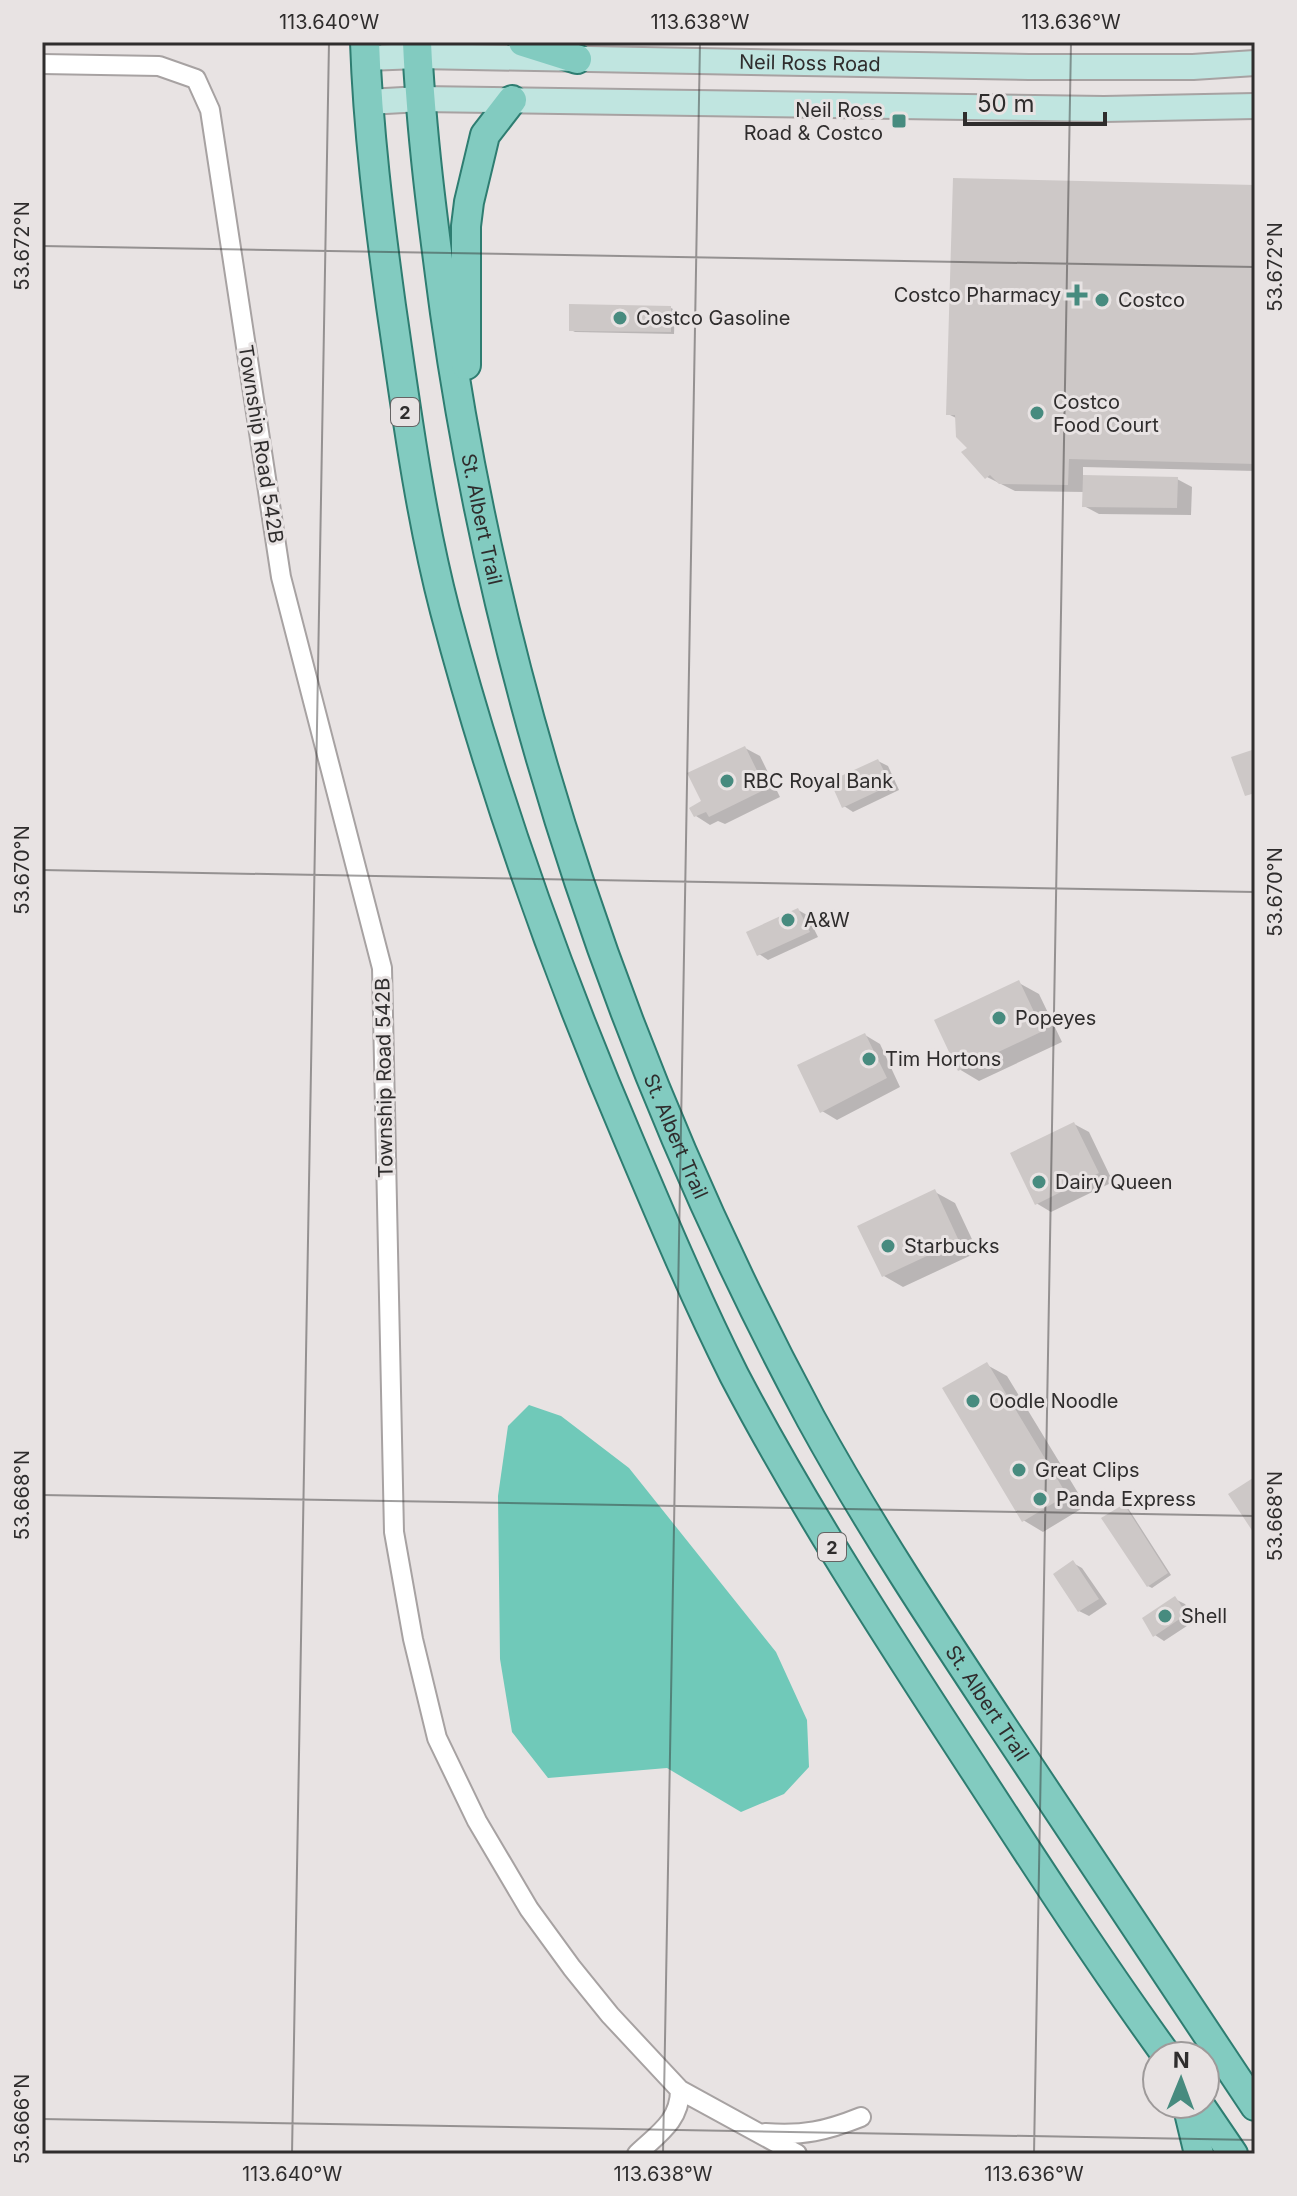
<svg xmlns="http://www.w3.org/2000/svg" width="1297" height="2196" font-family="Inter,sans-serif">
<rect width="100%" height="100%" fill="#e8e3e3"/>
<path fill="#70c9b9" d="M 529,1405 L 561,1416 L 629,1468 L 776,1652 L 807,1720 L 809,1767 L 784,1794 L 741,1812 L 667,1768 L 548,1778 L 512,1732 L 500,1659 L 498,1496 L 508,1426 Z"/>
<path fill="#0003" d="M 1255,187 L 1255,471 L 1083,467 L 1083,477 L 1177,479 L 1192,487 L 1191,515 L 1099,514 L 1084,506 L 1084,492 L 1015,491 L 987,477 L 970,448 L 958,419 L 948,414 Z
M 671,308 L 675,310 L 674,334 L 575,332 L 571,330 Z
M 745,748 L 760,756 L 780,797 L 725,824 L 718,821 L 710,825 L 696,816 Z
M 878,761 L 888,766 L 899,790 L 853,812 L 844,806 Z
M 798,910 L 807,915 L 818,937 L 768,960 L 759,954 Z
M 1019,983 L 1039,994 L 1062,1042 L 979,1081 L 959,1069 Z
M 865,1035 L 880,1044 L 900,1087 L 837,1120 L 822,1111 Z
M 1074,1124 L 1089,1132 L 1113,1182 L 1051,1212 L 1036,1203 Z
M 935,1192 L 955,1203 L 978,1252 L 903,1287 L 884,1276 Z
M 987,1365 L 1007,1376 L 1086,1506 L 1043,1532 L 1023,1520 Z
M 1124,1506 L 1128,1508 L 1171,1575 L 1152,1588 L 1148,1586 Z
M 1073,1563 L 1082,1568 L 1107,1604 L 1089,1616 L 1079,1611 Z
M 1175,1599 L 1185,1604 L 1196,1620 L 1164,1641 L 1155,1635 Z"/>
<path fill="#cdc8c7" d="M 953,178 L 1255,185 L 1255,464 L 1069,459 L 1068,485 L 999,484 L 990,475 L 985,479 L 961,452 L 967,448 L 956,437 L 955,415 L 946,415 Z
M 569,304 L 671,306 L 671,332 L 569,331 Z
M 1083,475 L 1178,477 L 1177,508 L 1082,507 Z
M 745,746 L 766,789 L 709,817 L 706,812 L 694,817 L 689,808 L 701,801 L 687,773 Z
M 1255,749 L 1255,793 L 1245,796 L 1231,757 Z
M 878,759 L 891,785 L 842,808 L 830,781 Z
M 798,908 L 810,932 L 757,956 L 746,932 Z
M 1019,980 L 1043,1031 L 958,1071 L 934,1020 Z
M 865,1033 L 887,1078 L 820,1113 L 797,1065 Z
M 1074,1122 L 1099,1173 L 1035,1205 L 1010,1153 Z
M 935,1189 L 959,1241 L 882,1277 L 857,1226 Z
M 987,1362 L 1067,1495 L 1022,1522 L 942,1388 Z
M 1253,1478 L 1255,1480 L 1255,1535 L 1228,1494 Z
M 1124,1504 L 1168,1573 L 1147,1587 L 1101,1518 Z
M 1073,1560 L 1099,1599 L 1078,1612 L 1053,1574 Z
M 1175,1596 L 1187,1614 L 1153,1637 L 1142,1618 Z"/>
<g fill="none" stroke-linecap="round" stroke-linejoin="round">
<g stroke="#a7a2a2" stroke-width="22">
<path id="minor" d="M 42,64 L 159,66 L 196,79 L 210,110 L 281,577 L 382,968 L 394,1532 L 413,1639 L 437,1738 L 477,1821 L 529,1909 L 572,1968 L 610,2015 L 680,2090 C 680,2121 658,2134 637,2154
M 680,2090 L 797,2154
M 765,2133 C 803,2136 826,2131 861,2117"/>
</g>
<g stroke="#a7a2a2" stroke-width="28">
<g id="secondary">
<path id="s1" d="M 366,58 L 418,56 L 1029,67 L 1193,67 L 1255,63"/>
<path d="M 368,102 L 421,99 L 1104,109 L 1255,106"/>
</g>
</g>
<g stroke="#2e7d71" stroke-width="32">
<g id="primary">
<path d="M 365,42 C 368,130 379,218 391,306 C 406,408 419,511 445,611 C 493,792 556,970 630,1143 C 663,1221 696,1299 734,1375 C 799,1499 875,1617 951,1734 C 1022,1843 1091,1951 1167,2056"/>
<path id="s2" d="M 417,42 C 421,133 433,223 445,313 C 500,700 626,1075 811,1419 C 869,1525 936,1626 1003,1727 C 1087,1854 1171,1980 1255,2106"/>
<path d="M 523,42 L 577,59"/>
<path d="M 466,365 L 466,226 L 469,202 L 485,135 L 512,100"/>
<path d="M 1187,2104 L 1199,2154"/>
<path d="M 1199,2104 L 1233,2154"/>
</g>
</g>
<use href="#minor" stroke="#fff" stroke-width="18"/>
<use href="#secondary" stroke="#c0e5e0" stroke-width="24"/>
<use href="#primary" stroke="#82cbc0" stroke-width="28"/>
</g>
<path fill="none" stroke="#2f2d2d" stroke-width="2" stroke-opacity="0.45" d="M 42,246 L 1255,267M 42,870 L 1255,892M 42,1495 L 1255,1516M 42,2119 L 1255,2140M 292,2154 L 329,42M 663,2154 L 700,42M 1034,2154 L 1071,42"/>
<g fill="#478b7f" stroke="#e8e3e3" stroke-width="3">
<rect x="891" y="113" width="16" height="16" rx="4"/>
<path d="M1073 283h8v8h8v8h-8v8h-8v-8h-8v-8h8z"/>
<circle cx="1102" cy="300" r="8"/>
<circle cx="620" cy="318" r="8"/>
<circle cx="1037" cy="413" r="8"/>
<circle cx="727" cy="781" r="8"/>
<circle cx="788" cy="920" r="8"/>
<circle cx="999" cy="1018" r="8"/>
<circle cx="869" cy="1059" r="8"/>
<circle cx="1039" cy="1182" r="8"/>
<circle cx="888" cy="1246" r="8"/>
<circle cx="973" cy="1401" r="8"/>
<circle cx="1019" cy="1470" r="8"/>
<circle cx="1040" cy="1499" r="8"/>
<circle cx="1165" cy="1616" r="8"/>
</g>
<g text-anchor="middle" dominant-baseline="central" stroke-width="6" stroke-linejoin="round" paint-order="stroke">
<g fill="#e8e3e3" stroke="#666464" stroke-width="2">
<rect x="391" y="398" width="28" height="28" rx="6"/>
<rect x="818" y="1533" width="28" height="28" rx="6"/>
</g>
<g font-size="18" font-weight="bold" fill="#2f2d2d">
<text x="405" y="412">2</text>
<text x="832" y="1547">2</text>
</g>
<g font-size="20" fill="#2f2d2d" stroke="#e8e3e3">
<text stroke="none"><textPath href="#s1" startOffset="444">Neil Ross Road</textPath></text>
<text transform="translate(261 444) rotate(81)">Township Road 542B</text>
<text stroke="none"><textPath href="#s2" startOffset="482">St. Albert Trail</textPath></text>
<text transform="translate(384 1078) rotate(-91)">Township Road 542B</text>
<text stroke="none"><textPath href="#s2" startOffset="1130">St. Albert Trail</textPath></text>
<text stroke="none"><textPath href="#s2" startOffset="1778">St. Albert Trail</textPath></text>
</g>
<g font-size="20" fill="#2f2d2d" stroke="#e8e3e3" text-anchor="start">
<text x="883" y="110" text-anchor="end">Neil Ross<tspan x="883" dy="23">Road &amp; Costco</tspan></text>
<text x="1061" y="295" text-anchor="end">Costco Pharmacy</text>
<text x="1118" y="300">Costco</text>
<text x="636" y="318">Costco Gasoline</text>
<text x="1053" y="402">Costco<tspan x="1053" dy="23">Food Court</tspan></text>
<text x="743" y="781">RBC Royal Bank</text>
<text x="804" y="920">A&amp;W</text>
<text x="1015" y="1018">Popeyes</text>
<text x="885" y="1059">Tim Hortons</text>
<text x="1055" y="1182">Dairy Queen</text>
<text x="904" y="1246">Starbucks</text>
<text x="989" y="1401">Oodle Noodle</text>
<text x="1035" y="1470">Great Clips</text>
<text x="1056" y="1499">Panda Express</text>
<text x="1181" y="1616">Shell</text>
</g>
</g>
<rect width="1297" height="2196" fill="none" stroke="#e8e3e3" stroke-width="88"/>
<g transform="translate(1181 2080) rotate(1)"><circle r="38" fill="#e8e3e3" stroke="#9e9a9a" stroke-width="2"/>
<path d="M0-6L14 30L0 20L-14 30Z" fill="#478b7f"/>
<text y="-12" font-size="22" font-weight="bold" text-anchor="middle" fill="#2f2d2d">N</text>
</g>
<path d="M965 112v12h140v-12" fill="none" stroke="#2f2d2d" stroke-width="4"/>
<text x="977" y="112" font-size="24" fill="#2f2d2d" stroke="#e8e3e3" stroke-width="6" paint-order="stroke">50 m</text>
<rect x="44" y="44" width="1209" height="2108" fill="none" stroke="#2f2d2d" stroke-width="3"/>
<g font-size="20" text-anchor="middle" fill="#2f2d2d">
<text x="329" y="29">113.640°W</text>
<text x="700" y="29">113.638°W</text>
<text x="1071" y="29">113.636°W</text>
<text transform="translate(22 246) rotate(-90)" y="7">53.672°N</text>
<text transform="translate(1275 267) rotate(-90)" y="7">53.672°N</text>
<text transform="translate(22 870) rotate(-90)" y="7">53.670°N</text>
<text transform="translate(1275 892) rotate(-90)" y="7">53.670°N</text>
<text transform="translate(22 1495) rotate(-90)" y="7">53.668°N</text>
<text transform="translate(1275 1516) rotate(-90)" y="7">53.668°N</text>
<text transform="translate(22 2119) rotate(-90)" y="7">53.666°N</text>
<text x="292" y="2181">113.640°W</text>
<text x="663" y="2181">113.638°W</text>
<text x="1034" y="2181">113.636°W</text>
</g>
</svg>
